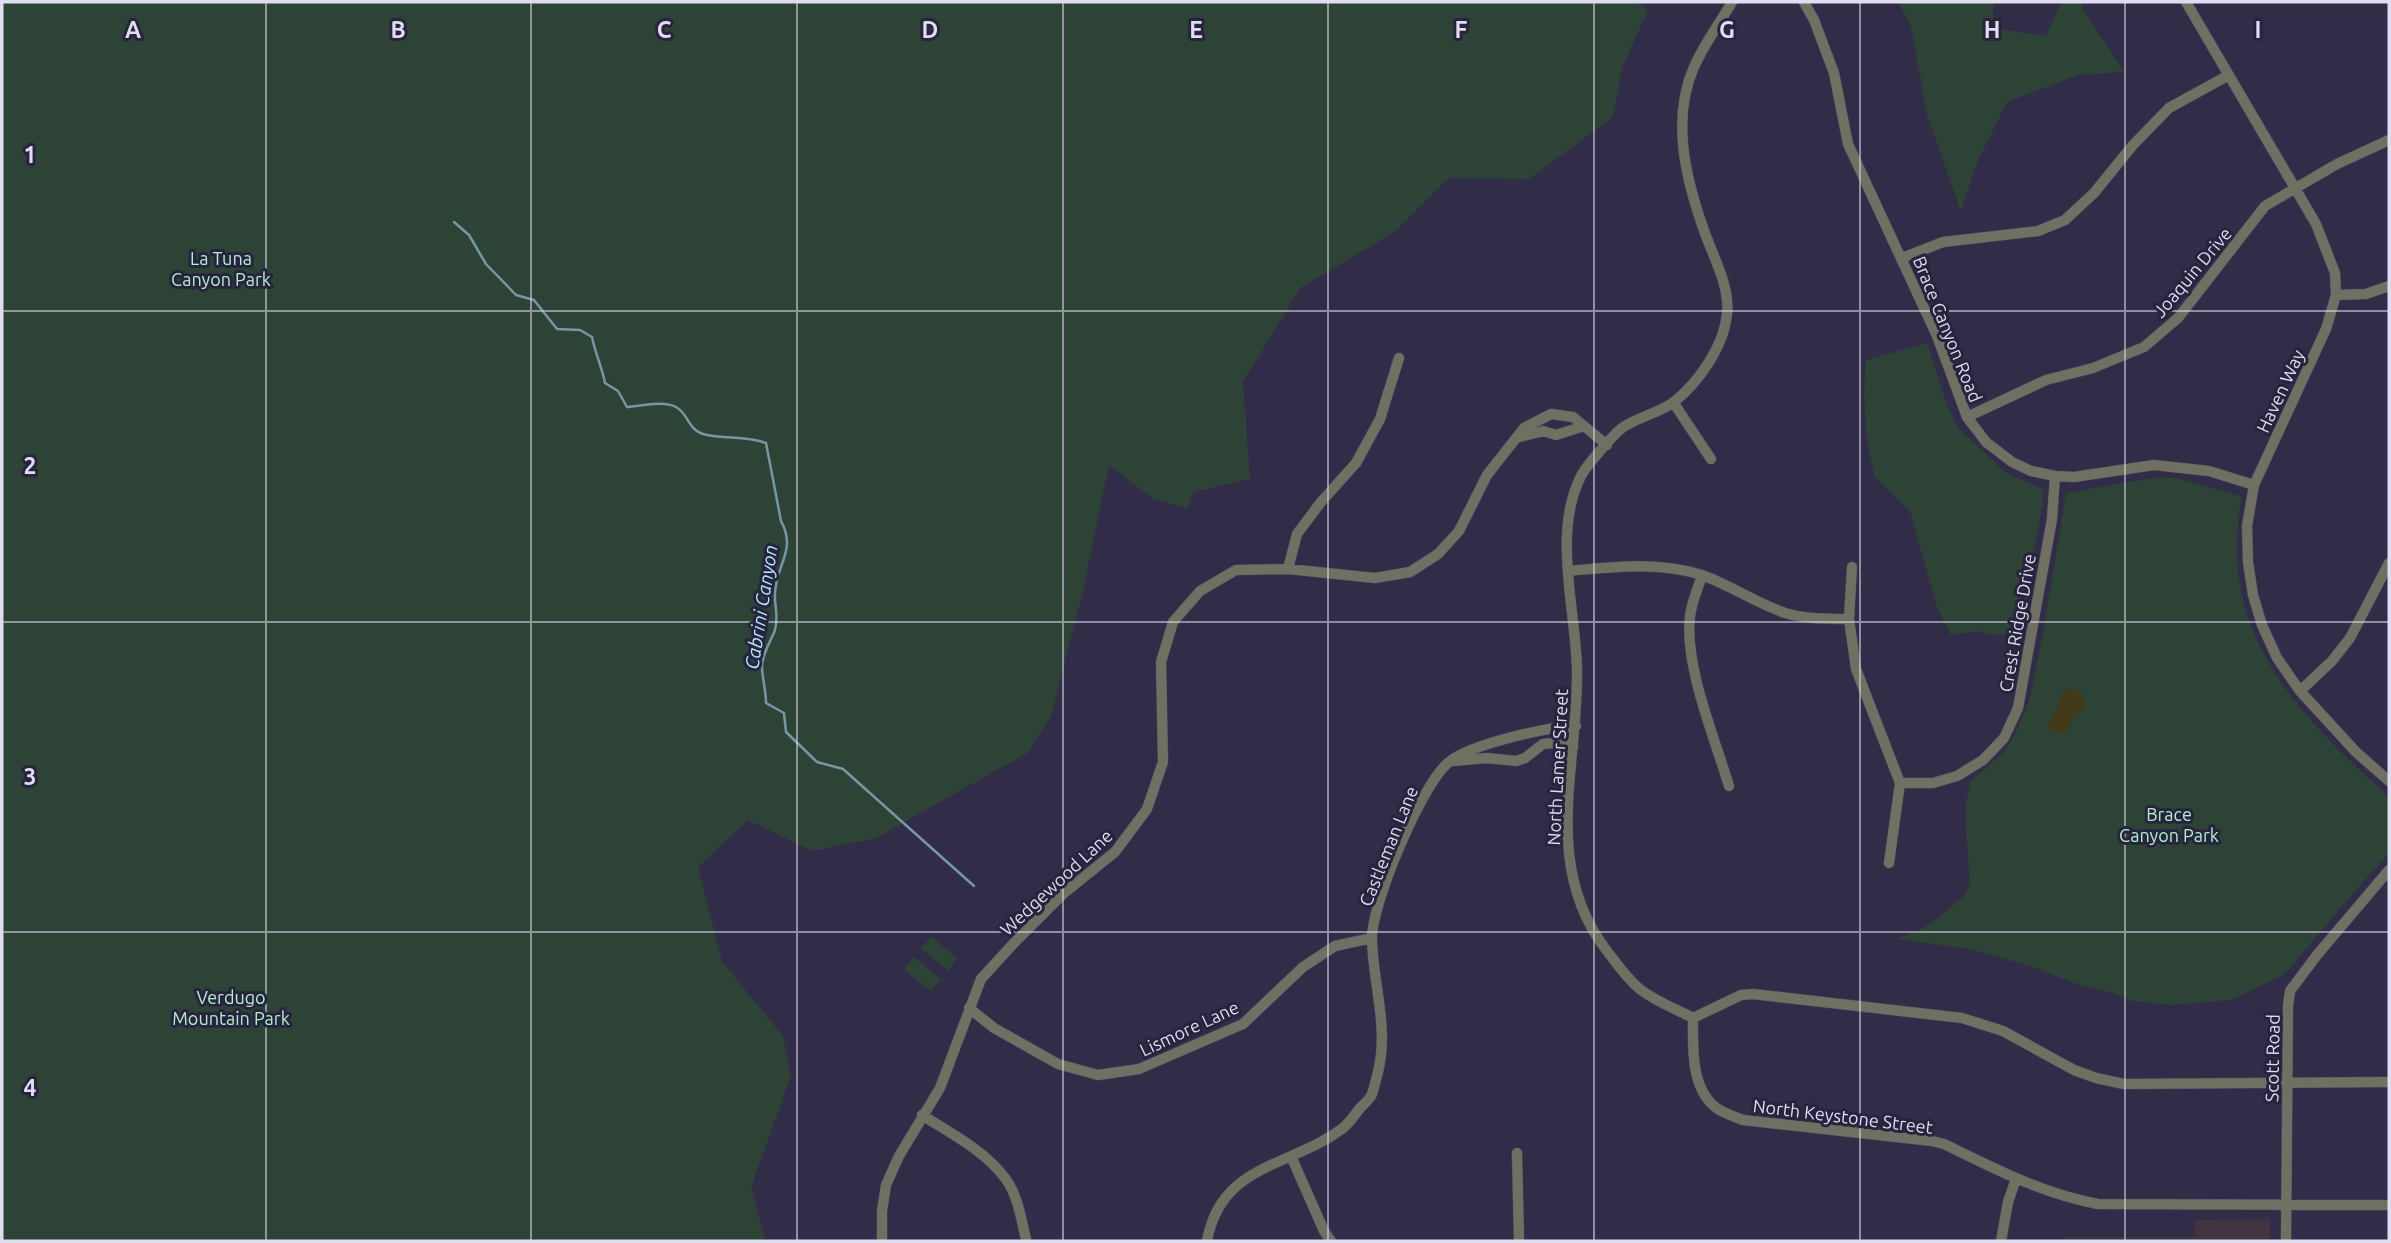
<svg xmlns="http://www.w3.org/2000/svg" width="2391" height="1243" font-family="Ubuntu,sans-serif">
<rect width="100%" height="100%" fill="#312d49"/>
<path fill="#423340" d="M 2270,1219 L 2270,1241 L 2065,1241 L 2065,1237 L 2195,1237 L 2195,1220 Z"/>
<path fill="#2d4336" d="M 2,2 L 1637,2 L 1648,10 L 1622,68 L 1613,117 L 1529,179 L 1449,178 L 1395,232 L 1300,288 L 1243,382 L 1250,479 L 1193,492 L 1188,509 L 1153,499 L 1109,465 L 1083,591 L 1051,716 L 1029,752 L 876,838 L 812,851 L 748,820 L 698,867 L 722,961 L 783,1036 L 791,1076 L 751,1187 L 766,1241 L 2,1241 Z
M 1898,2 L 1994,2 L 1992,28 L 2046,36 L 2061,2 L 2084,2 L 2082,8 L 2124,72 L 2078,75 L 2007,102 L 1977,163 L 1961,211 L 1927,115 L 1911,27 Z
M 1927,343 L 1947,404 L 1958,428 L 2006,473 L 2043,489 L 2043,502 L 2019,634 L 1993,635 L 1979,631 L 1951,635 L 1937,608 L 1910,511 L 1874,476 L 1866,432 L 1864,390 L 1866,360 Z
M 2158,477 L 2176,478 L 2240,496 L 2242,500 C 2237,516 2237,532 2237,548 C 2236,655 2316,731 2389,797 L 2389,853 L 2349,898 L 2284,975 L 2230,1000 L 2170,1005 L 2132,1001 L 2114,993 L 2080,985 L 2030,966 L 1970,949 L 1896,939 L 1919,931 L 1934,921 L 1963,897 L 1970,885 L 1966,828 L 1966,802 L 1971,781 L 2004,752 L 2016,732 L 2029,701 L 2043,633 L 2066,493 Z
M 931,936 L 957,958 L 948,971 L 921,949 Z
M 914,957 L 941,979 L 931,991 L 904,970 Z"/>
<path fill="#413918" d="M 2065,689 L 2074,689 L 2081,693 L 2085,706 L 2071,721 L 2067,732 L 2063,734 L 2056,731 L 2050,734 C 2046,722 2054,717 2058,706 C 2061,699 2060,695 2065,689 Z"/>
<g fill="none" stroke-linecap="round" stroke-linejoin="round">
<path stroke="#7796a4" stroke-width="2.5" d="M 454,222 L 469,235 L 486,264 L 516,295 L 534,300 L 557,329 L 580,330 L 592,337 C 595,353 602,367 605,383 L 618,391 L 627,407 C 640,406 664,400 676,407 C 690,415 687,431 707,435 C 727,439 747,436 766,443 L 781,521 C 797,550 776,565 775,593 C 774,607 779,614 775,630 C 771,641 762,654 762,666 C 762,678 766,690 766,703 L 784,713 L 786,732 L 817,762 L 843,769 L 974,886"/>
<g stroke="#4d4964" stroke-width="11">
<path id="minor" d="M 1732,2 C 1720,23 1704,44 1694,67 C 1670,121 1687,184 1706,236 C 1715,260 1730,288 1727,314 C 1724,346 1699,382 1674,402 C 1659,413 1638,417 1622,428 C 1613,435 1586,466 1581,476 C 1552,533 1576,609 1577,671 C 1578,768 1541,866 1607,951 C 1618,965 1628,980 1641,990 C 1657,1002 1676,1009 1693,1018 L 1741,995 L 1753,994 L 1962,1018 L 2003,1031 L 2074,1070 L 2096,1078 L 2124,1084 L 2389,1082
M 1804,2 L 1814,20 L 1834,73 L 1848,144 L 1937,336 L 1967,417 L 1986,442 L 2012,462 L 2031,471 L 2055,476 L 2074,477 L 2154,465 L 2209,471 L 2254,485
M 2186,2 L 2316,224 L 2335,273 L 2336,295 L 2326,329 L 2254,485 L 2247,526 L 2248,562 L 2253,595 L 2262,625 L 2277,658 L 2300,691 L 2356,752 L 2389,781
M 1902,258 L 1943,242 L 2038,231 L 2065,220 L 2094,193 L 2133,145 L 2169,108 L 2229,75
M 2336,295 L 2366,294 L 2389,286
M 1673,402 L 1711,459
M 1967,417 L 2046,380 L 2093,368 L 2144,347 L 2178,318 L 2265,206 L 2337,164 L 2389,140
M 1516,438 L 1543,431 L 1556,435 L 1584,426
M 1852,567 L 1849,619 L 1856,669 L 1900,783 L 1889,863
M 1288,569 L 1297,534 L 1321,502 L 1356,463 L 1380,419 L 1399,358
M 1568,571 C 1613,567 1658,561 1702,575 C 1730,585 1756,603 1785,613 C 1805,619 1828,619 1849,619
M 1702,575 C 1698,589 1691,603 1690,617 C 1684,665 1715,739 1729,786
M 2300,691 L 2332,661 L 2350,638 L 2389,563
M 1453,761 L 1487,758 L 1516,761 L 1525,758 L 1543,744 L 1554,743 L 1573,747
M 1900,783 L 1933,783 L 1957,776 L 1983,760 L 2004,738 L 2018,708 L 2052,519 L 2055,476
M 969,1008 L 994,1028 L 1058,1064 L 1098,1075 L 1139,1069 L 1243,1024 L 1303,967 L 1335,946 L 1372,938
M 1693,1018 C 1693,1047 1690,1090 1718,1109 C 1726,1114 1735,1117 1743,1120 L 1932,1141 L 1944,1144 C 1995,1169 2043,1194 2098,1204 L 2389,1205
M 922,1115 C 950,1133 984,1150 1005,1178 C 1018,1195 1021,1219 1026,1239
M 1517,1153 L 1519,1241
M 1291,1156 L 1324,1231 L 1331,1241
M 882,1241 L 882,1211 L 886,1185 L 899,1156 L 940,1088 L 981,979 L 1014,943 L 1064,893 L 1115,852 L 1147,809 L 1163,762 L 1161,662 L 1173,622 L 1200,591 L 1236,570 L 1288,569 L 1375,578 L 1410,572 L 1438,554 L 1459,531 L 1487,475 L 1524,428 L 1551,414 L 1573,417 L 1607,445
M 1207,1241 C 1221,1163 1290,1168 1343,1128 C 1349,1123 1355,1115 1360,1108 C 1363,1105 1368,1101 1371,1096 C 1374,1091 1375,1082 1377,1076 C 1390,1029 1373,986 1372,939 C 1371,905 1422,783 1449,762 C 1471,744 1547,727 1576,726
M 2001,1241 L 2008,1202 L 2016,1179
M 2286,1241 L 2288,1006 L 2290,991 L 2317,955 L 2389,870"/>
</g>
<use href="#minor" stroke="#6f7061" stroke-width="10"/>
</g>
<path fill="none" stroke="#dfddef" stroke-width="2" stroke-opacity="0.55" d="M 266,2 L 266,1241M 531,2 L 531,1241M 797,2 L 797,1241M 1063,2 L 1063,1241M 1328,2 L 1328,1241M 1594,2 L 1594,1241M 1860,2 L 1860,1241M 2125,2 L 2125,1241M 2,311 L 2389,311M 2,622 L 2389,622M 2,932 L 2389,932"/>
<g text-anchor="middle" dominant-baseline="central" stroke-width="6" stroke-linejoin="round" paint-order="stroke">
<g font-size="18" fill="#b0f0c9" stroke="#28233e">
<text x="221" y="258">La Tuna<tspan x="221" dy="21">Canyon Park</tspan></text>
<text x="2169" y="814">Brace<tspan x="2169" dy="21">Canyon Park</tspan></text>
<text x="231" y="997">Verdugo<tspan x="231" dy="21">Mountain Park</tspan></text>
</g>
<g font-size="18" fill="#dfddef" stroke="#28233e">
<text transform="translate(2192 272) rotate(-50)">Joaquin Drive</text>
<text transform="translate(1948 329) rotate(68)">Brace Canyon Road</text>
<text transform="translate(2280 391) rotate(-65)">Haven Way</text>
<text transform="translate(2017 623) rotate(-80)">Crest Ridge Drive</text>
<text transform="translate(1557 767) rotate(-87)">North Lamer Street</text>
<text transform="translate(1388 846) rotate(-68)">Castleman Lane</text>
<text transform="translate(1056 882) rotate(-43)">Wedgewood Lane</text>
<text transform="translate(1189 1028) rotate(-25)">Lismore Lane</text>
<text transform="translate(2272 1058) rotate(-89)">Scott Road</text>
<text transform="translate(1843 1116) rotate(7)">North Keystone Street</text>
</g>
<g font-size="19" font-style="italic" fill="#afedff" stroke="#28233e">
<text transform="translate(761 607) rotate(-81)">Cabrini Canyon</text>
</g>
</g>
<g font-size="23" text-anchor="middle" font-weight="bold" fill="#dfddef" stroke="#28233e" stroke-width="6" stroke-linejoin="round" paint-order="stroke">
<text x="133" y="38">A</text>
<text x="398" y="38">B</text>
<text x="664" y="38">C</text>
<text x="930" y="38">D</text>
<text x="1196" y="38">E</text>
<text x="1461" y="38">F</text>
<text x="1727" y="38">G</text>
<text x="1992" y="38">H</text>
<text x="2258" y="38">I</text>
<text x="30" y="163">1</text>
<text x="30" y="474">2</text>
<text x="30" y="785">3</text>
<text x="30" y="1096">4</text>
</g>
<rect width="2391" height="1243" fill="none" stroke="#dfddef" stroke-width="7"/>
</svg>
